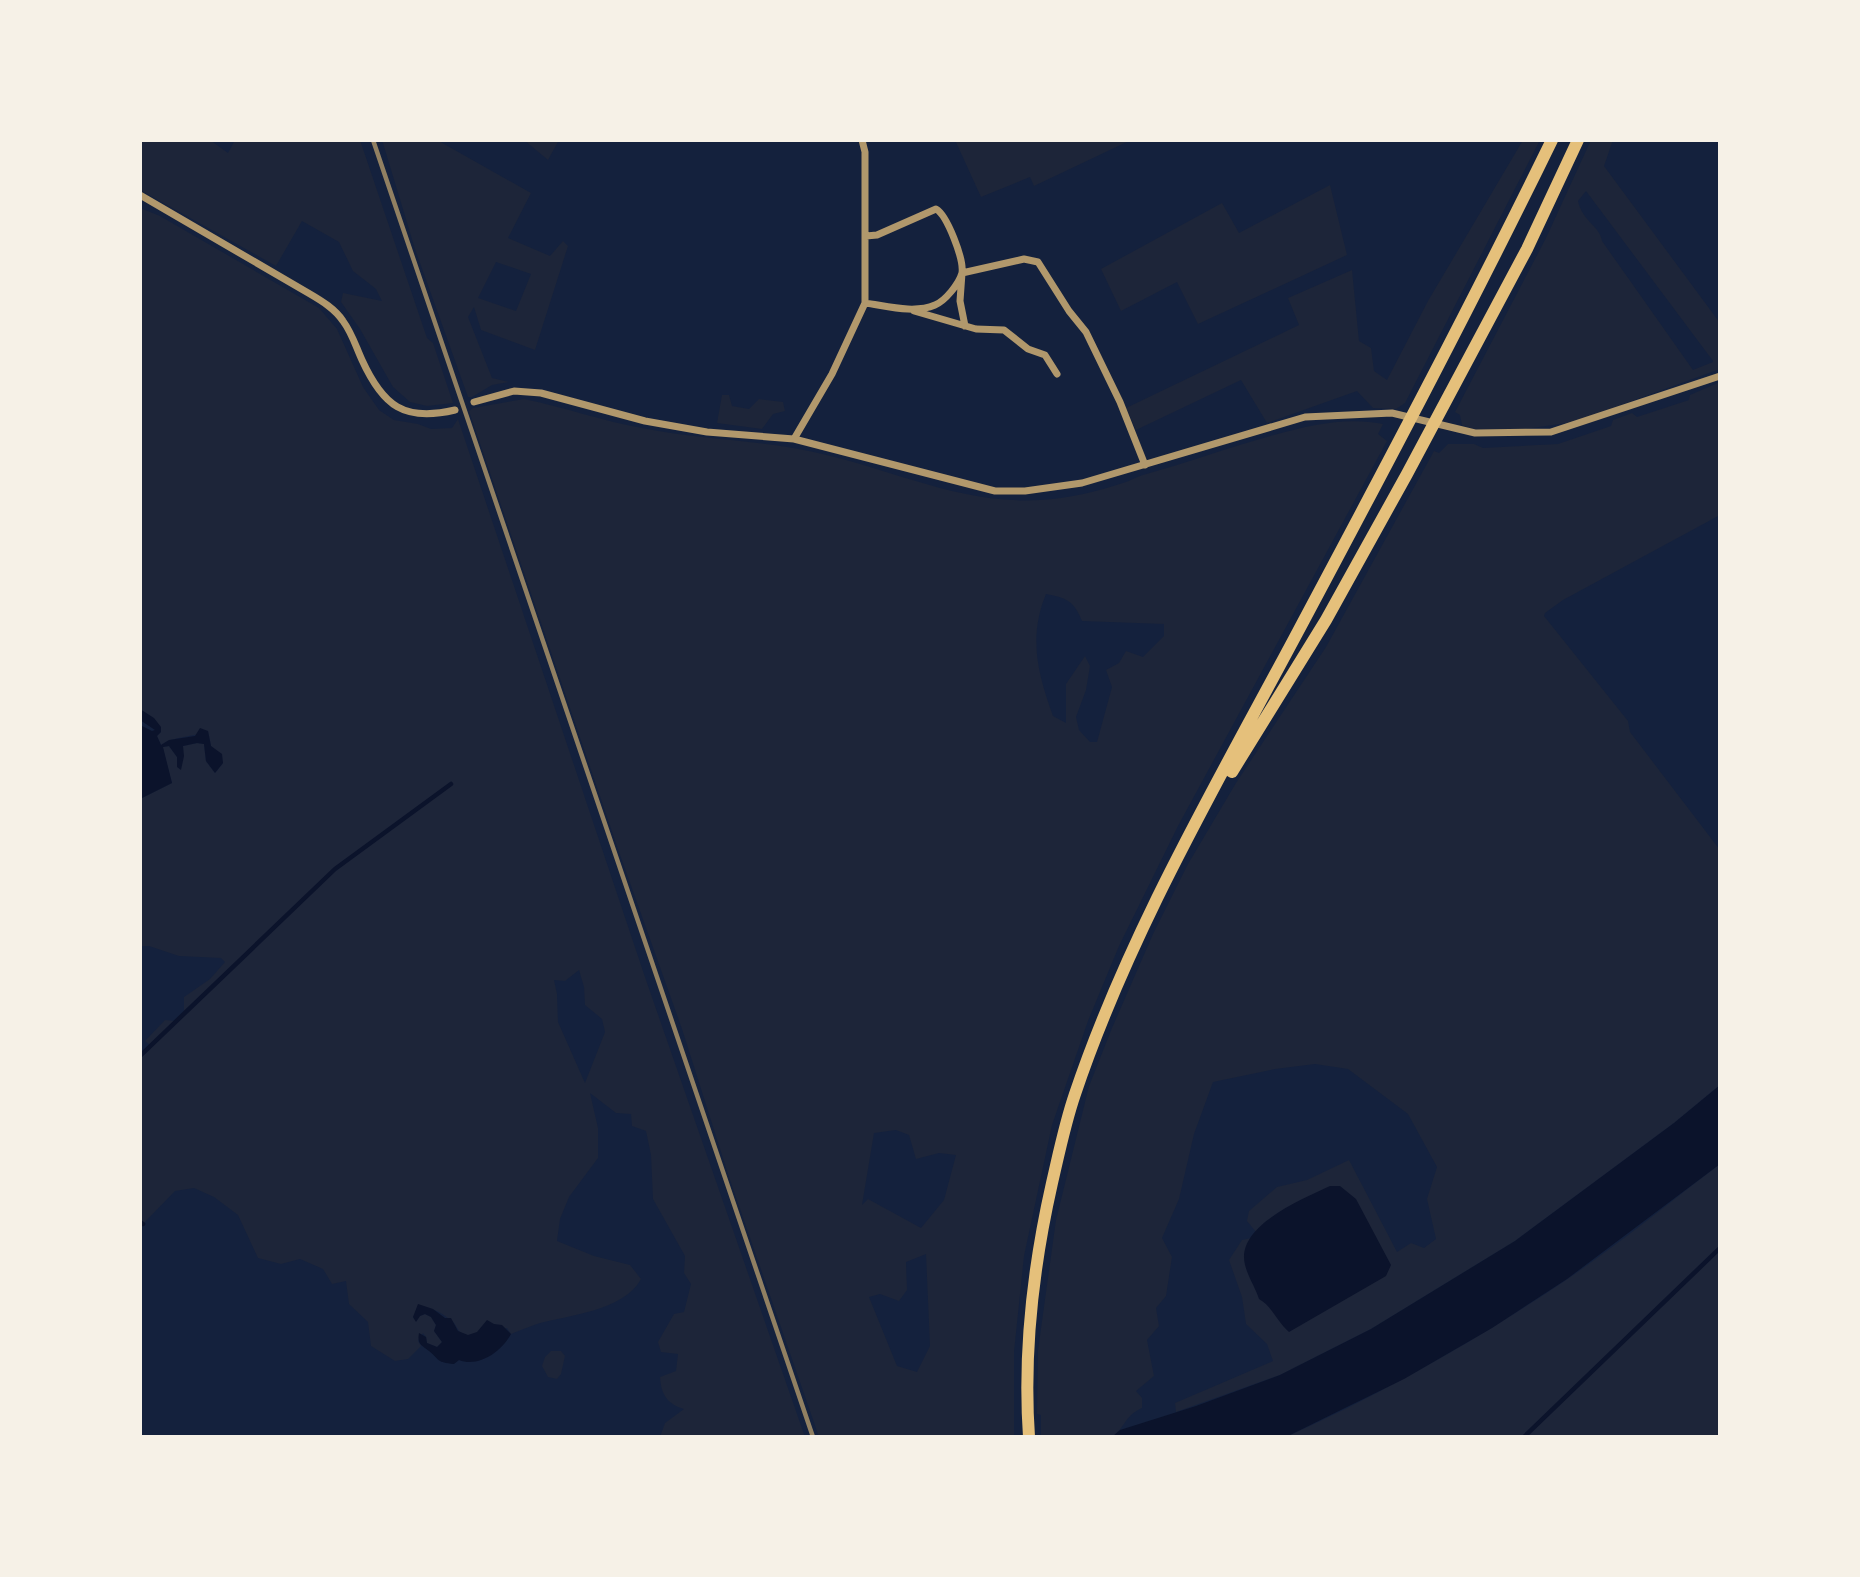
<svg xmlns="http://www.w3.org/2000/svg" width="1860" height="1577" font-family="'Titillium Web',sans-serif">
<rect width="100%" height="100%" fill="#14213d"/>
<path fill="#1d2539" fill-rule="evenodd" d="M 140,140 L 210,140 L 228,153 L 235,140 L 360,140 L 427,338 L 433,343 L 453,403 L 427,406 L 410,402 L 393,387 L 360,329 L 341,302 L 343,293 L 382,301 L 376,289 L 353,271 L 339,242 L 302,221 L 276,266 L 140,190 Z
M 382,140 L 437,140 L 531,193 L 508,238 L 550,256 L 563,241 L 568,246 L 535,350 L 481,330 L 474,307 L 468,317 L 492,378 L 509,382 L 492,385 L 472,397 L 468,397 L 415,249 ZM 496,262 L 531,274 L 516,311 L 478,298 Z
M 524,140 L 559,140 L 548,160 Z
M 955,140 L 1131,140 L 1034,186 L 1030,177 L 981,197 Z
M 1523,140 L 1540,140 L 1405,403 L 1396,409 L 1373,408 L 1357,391 L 1267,423 L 1241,380 L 1136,430 L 1126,408 L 1299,325 L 1288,298 L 1352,270 L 1359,341 L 1371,348 L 1374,371 L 1387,380 L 1428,301 Z
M 1591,140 L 1613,140 L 1604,166 L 1720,323 L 1720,369 L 1574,422 L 1525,429 L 1475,430 L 1462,425 L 1460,415 L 1455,412 L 1546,238 ZM 1586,191 L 1713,361 L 1713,362 L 1693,370 L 1602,241 C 1600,226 1582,221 1578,201 Z
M 1330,185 L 1347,255 L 1198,324 L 1177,282 L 1121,311 L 1101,269 L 1222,203 L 1239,233 Z
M 140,208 L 160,216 L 319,308 L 337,329 L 363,387 L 379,410 L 394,420 L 418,424 L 431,429 L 452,428 L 458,419 L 646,980 L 805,1437 L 660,1437 L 665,1423 L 684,1409 C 667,1404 661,1394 660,1377 L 676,1371 L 678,1354 L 661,1352 L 658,1342 L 674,1314 L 684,1312 L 691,1284 L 684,1273 L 685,1256 L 653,1199 L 651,1155 L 646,1131 L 632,1126 L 631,1114 L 616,1113 L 590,1093 L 598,1128 L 598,1158 L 569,1197 L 560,1219 L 557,1241 L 594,1256 L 630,1265 L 641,1279 C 624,1311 568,1315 537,1324 C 528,1327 519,1331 511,1334 L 507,1328 C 499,1330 473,1336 468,1335 C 458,1335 458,1326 452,1321 C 442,1313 430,1305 417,1309 L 413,1317 L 416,1321 L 420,1316 L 425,1314 L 431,1317 L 436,1325 L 434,1331 L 442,1342 L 437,1347 L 427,1343 L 426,1337 L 423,1333 L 418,1341 L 421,1346 L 408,1359 L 395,1361 L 371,1346 L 368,1322 L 349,1304 L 346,1281 L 332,1284 L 323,1269 L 300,1259 L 281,1264 L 258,1258 L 238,1215 L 214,1197 L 194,1188 L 175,1191 L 143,1224 L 140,1222 L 140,1056 L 151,1046 L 145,1041 L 165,1020 L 176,1021 L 184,1013 L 184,997 L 210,979 L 225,962 L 221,958 L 179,956 L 149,946 L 140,946 L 140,799 L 172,783 L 162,747 L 169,746 L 177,757 L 177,767 L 183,746 L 197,743 L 204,744 L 206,761 L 215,773 L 223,763 L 211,746 L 208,731 C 193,737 174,736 161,745 L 157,736 L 161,732 L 140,709 ZM 579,970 L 584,987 L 585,1005 L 602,1019 L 605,1032 L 585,1083 L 558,1022 L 557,994 L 554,980 L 565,981 Z
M 1720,382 L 1720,515 L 1563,600 L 1545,613 L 1544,616 L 1628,721 L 1630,732 L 1720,850 L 1720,1085 L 1674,1123 L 1515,1241 L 1371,1329 L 1280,1375 L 1176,1412 L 1175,1403 L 1273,1361 L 1267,1344 L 1246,1324 L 1242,1297 L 1229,1260 L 1242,1240 L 1251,1238 L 1256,1232 L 1247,1221 L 1249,1211 L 1277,1187 L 1307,1180 L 1349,1160 L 1397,1252 L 1411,1243 L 1424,1248 L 1436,1239 L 1427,1199 L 1437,1167 L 1408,1114 L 1348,1069 L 1315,1064 L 1275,1069 L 1213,1082 L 1194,1134 L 1179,1199 L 1162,1238 L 1172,1257 L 1166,1296 L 1156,1308 L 1159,1326 L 1147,1340 L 1154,1376 L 1136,1391 L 1142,1398 L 1142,1408 C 1124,1416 1126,1427 1112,1437 L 1041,1437 L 1041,1415 L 1037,1414 L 1038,1350 L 1056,1220 L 1089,1086 L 1112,1028 L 1153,934 L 1188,864 L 1236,783 L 1326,647 L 1434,451 L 1439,453 L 1448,444 L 1474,444 L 1483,448 L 1558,444 L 1611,426 L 1613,420 L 1632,413 L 1637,417 L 1689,400 L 1690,395 Z
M 722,395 L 729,395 L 732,406 L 749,409 L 759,399 L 783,402 L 785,411 L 773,414 L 762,429 L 717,423 Z
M 524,399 C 564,407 602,421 642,428 C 697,439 754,440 809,451 C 888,467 959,505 1040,500 C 1067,499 1098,491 1123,483 C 1130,481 1136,477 1143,475 C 1187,463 1230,447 1274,435 C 1311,425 1346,417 1383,424 L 1378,434 L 1387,441 L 1178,826 L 1119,946 L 1088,1021 L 1052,1125 L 1024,1256 L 1014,1352 L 1014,1437 L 819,1437 L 729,1177 L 682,1029 L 618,849 L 469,411 L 473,408 ZM 1046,594 C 1067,598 1074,601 1082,621 L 1164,624 L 1164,636 L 1143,657 L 1126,651 L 1119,663 L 1106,670 L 1112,687 L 1097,742 L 1090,742 L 1079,730 L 1076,717 L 1086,690 L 1090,666 L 1085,656 L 1066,684 L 1066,723 L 1053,716 C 1038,674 1028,638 1046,594 ZM 896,1130 L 909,1135 L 916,1159 L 939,1153 L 956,1155 L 944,1200 L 921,1228 L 868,1199 L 862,1205 L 874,1133 ZM 926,1254 L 930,1346 L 917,1372 L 897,1366 L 869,1297 L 880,1294 L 899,1301 L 907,1290 L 906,1262 Z
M 1720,1164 L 1720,1437 L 1286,1437 C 1384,1393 1477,1340 1566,1280 C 1619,1244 1669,1203 1720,1164 Z
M 551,1351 L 561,1351 L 565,1356 L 561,1374 L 557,1379 L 548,1377 L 542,1366 L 545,1357 Z"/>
<path fill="#0b132b" d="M 140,709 L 154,718 L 161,727 L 161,732 L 157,736 L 161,745 L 169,740 L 195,736 L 200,728 L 208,731 L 211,746 L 222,754 L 223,763 L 215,773 L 206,761 L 204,744 L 197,743 L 183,746 L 184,756 L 181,770 L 177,767 L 177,757 L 169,746 L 163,747 L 172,783 L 140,799 L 140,725 L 152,731 L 155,730 L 140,720 Z
M 1720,1085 L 1720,1164 L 1567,1279 L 1492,1328 L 1404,1379 L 1286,1437 L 1112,1437 L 1120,1430 L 1196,1406 L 1280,1375 L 1371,1329 L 1515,1241 L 1674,1123 Z
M 1330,1186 L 1340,1186 L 1356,1199 L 1391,1265 L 1386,1276 L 1289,1332 C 1277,1322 1272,1306 1259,1299 C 1255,1286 1244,1271 1244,1257 C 1244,1223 1304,1198 1330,1186 Z
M 418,1304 L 433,1309 L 445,1318 L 451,1318 L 458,1331 L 468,1335 L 477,1332 L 487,1320 L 494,1324 L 502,1325 L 511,1334 C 502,1351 479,1368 459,1360 L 454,1364 C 436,1362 441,1361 429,1351 C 421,1345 417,1344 419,1333 L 426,1337 L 427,1343 L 437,1347 L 442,1342 L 434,1331 L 436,1325 L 431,1317 L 425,1314 L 420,1316 L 416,1322 L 413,1317 Z"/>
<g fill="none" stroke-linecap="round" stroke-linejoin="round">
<path stroke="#0b132b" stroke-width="4.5" d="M 140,1056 L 335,869 L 451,784
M 140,1222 L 143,1224
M 1524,1437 L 1720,1248"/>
<path stroke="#b1986c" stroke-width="7" d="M 140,195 L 310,294 C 322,301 335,309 343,321 C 352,333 356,347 362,360 C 383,406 404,422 455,410
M 865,303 C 887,306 914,314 935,305 C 945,301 959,284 962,273 C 964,259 947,215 936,209 L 877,235 L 866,236
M 914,311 L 976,329 L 1004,330 L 1028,349 L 1045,355 L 1057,374
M 965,326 L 960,301 L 962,273 L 1024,259 L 1038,262 L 1069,311 L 1086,332 L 1120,402 L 1145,465
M 474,402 L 514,391 L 541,393 L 645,421 L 707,432 L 794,439 L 995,491 L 1025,491 L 1082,483 L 1305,417 L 1392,413 L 1475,433 L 1551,432 L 1720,376
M 794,439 L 832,374 L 865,303 L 865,152 L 862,140"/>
<path stroke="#e5c07b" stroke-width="12" d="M 1232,772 L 1326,620 L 1407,474 L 1527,249 L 1578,140
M 1029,1437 C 1023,1351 1033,1267 1052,1183 C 1059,1153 1065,1123 1075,1094 C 1129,934 1215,787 1294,639 C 1382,474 1470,308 1552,140"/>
<path stroke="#918062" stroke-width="4.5" d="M 373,140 L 813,1437"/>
</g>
<rect width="1860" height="1577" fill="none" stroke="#f6f1e7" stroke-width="284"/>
</svg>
